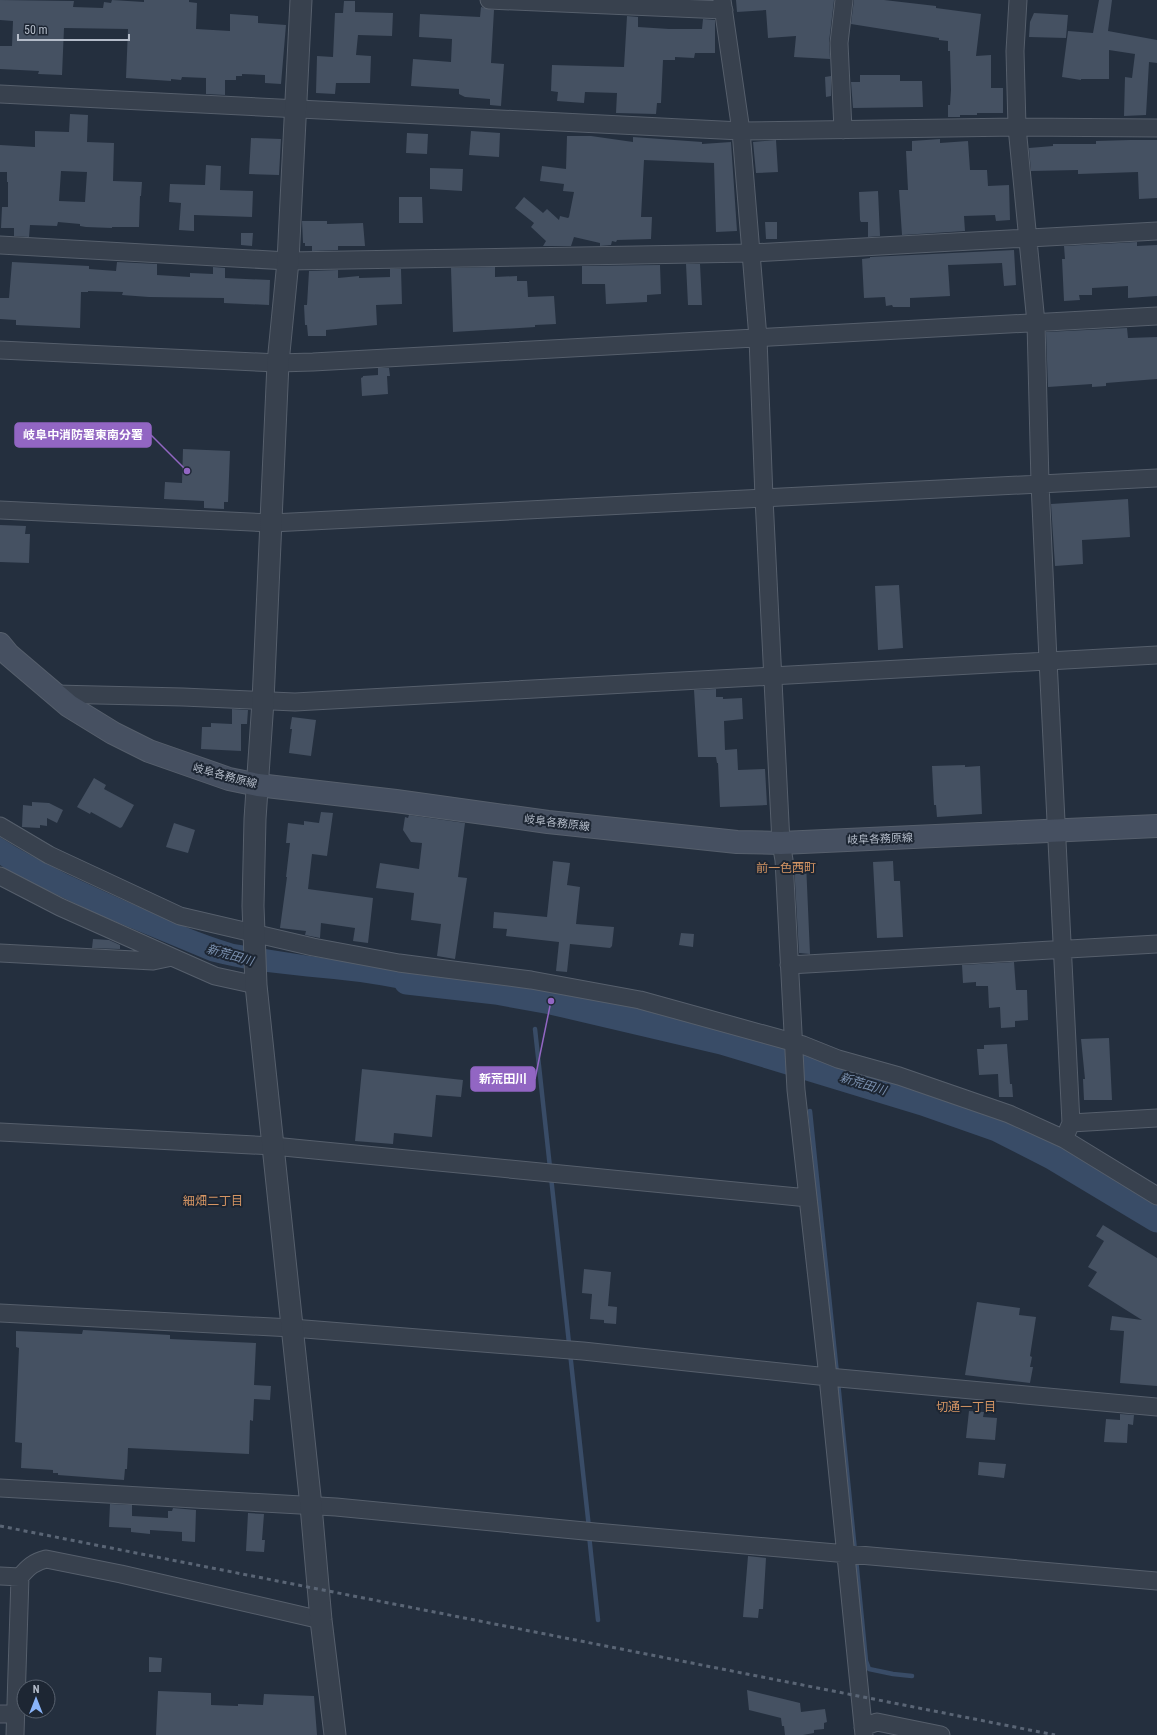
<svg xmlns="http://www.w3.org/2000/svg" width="1157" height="1735" font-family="'Roboto Condensed','Noto Sans JP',sans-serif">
<rect width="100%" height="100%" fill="#242f3e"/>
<path fill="#394c67" d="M 0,837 C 44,865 90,885 137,906 C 169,920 200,934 234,944 L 444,977 L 442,996 C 415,992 388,986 360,982 C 310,976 259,974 210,961 L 97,914 L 17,876 L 0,865 Z"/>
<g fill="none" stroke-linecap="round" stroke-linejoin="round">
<path stroke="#394c67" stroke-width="4.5" d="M 535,1029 L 589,1528
M 810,1111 L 837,1374
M 838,1382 L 855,1551
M 589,1535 L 598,1620
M 856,1559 L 866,1661 L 869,1669 L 893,1674 L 912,1676"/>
<path stroke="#394c67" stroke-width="27" d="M 407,981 L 496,991 L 551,1001 L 722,1041 L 923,1102 L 997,1128 L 1052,1156 L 1157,1219"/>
</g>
<path fill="#455162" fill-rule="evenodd" d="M 0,0 L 74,1 L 73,7 L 103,8 L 104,2 L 111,3 L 112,0 L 144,2 L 144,0 L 189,0 L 189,2 L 197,3 L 196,29 L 230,31 L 230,14 L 258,16 L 258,23 L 286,25 L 281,84 L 265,83 L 265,75 L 242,74 L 242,76 L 236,76 L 236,80 L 225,80 L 225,95 L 206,94 L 206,78 L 182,77 L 181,80 L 171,79 L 171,81 L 126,78 L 128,29 L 64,28 L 62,75 L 38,74 L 39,71 L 0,69 L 0,46 L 12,46 L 13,21 L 0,20 Z
M 736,0 L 834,0 L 829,42 L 830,59 L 794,57 L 796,36 L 768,38 L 766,10 L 737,12 Z
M 854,0 L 884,0 L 936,6 L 936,8 L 981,14 L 976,56 L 991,55 L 991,88 L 1003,88 L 1003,113 L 977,113 L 977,115 L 960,115 L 960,117 L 948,117 L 948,105 L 950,105 L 951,90 L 950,51 L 948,51 L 948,41 L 939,40 L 939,38 L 851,24 Z
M 1099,0 L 1112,0 L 1108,31 L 1157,40 L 1157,63 L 1149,62 L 1146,115 L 1124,116 L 1125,77 L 1132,78 L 1135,54 L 1109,50 L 1109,79 L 1081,79 L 1081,80 L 1062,77 L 1068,31 L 1093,33 Z
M 344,1 L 355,1 L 355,12 L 393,13 L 392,36 L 358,35 L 356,55 L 371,56 L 370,83 L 336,83 L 335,94 L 316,93 L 317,56 L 333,57 L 335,13 L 343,13 Z
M 481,7 L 494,10 L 491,63 L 504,64 L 501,106 L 490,105 L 490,99 L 465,97 L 459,94 L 459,89 L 411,86 L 413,59 L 451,62 L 452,39 L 419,37 L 420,14 L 480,17 Z
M 1034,13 L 1068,15 L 1066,38 L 1029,37 L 1030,22 Z
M 627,16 L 638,17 L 638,27 L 669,29 L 702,29 L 703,19 L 715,20 L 715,53 L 695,53 L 694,58 L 675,57 L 675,60 L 663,60 L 661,103 L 657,103 L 656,114 L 616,113 L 617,93 L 585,92 L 584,103 L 557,101 L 558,92 L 551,91 L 552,65 L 624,67 Z
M 860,75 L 900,75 L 900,81 L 922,81 L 923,107 L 853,108 L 851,82 L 860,82 Z
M 831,76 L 831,96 L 826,97 L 825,77 Z
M 70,114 L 88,115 L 87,142 L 114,143 L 113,181 L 142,182 L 141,196 L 140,196 L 139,227 L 112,227 L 112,228 L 86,227 L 80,226 L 80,224 L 58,222 L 57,226 L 30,225 L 29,237 L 14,236 L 14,228 L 1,228 L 2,207 L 8,207 L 8,182 L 7,182 L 7,172 L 0,172 L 0,145 L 35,147 L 35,131 L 69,132 ZM 61,171 L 87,172 L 85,202 L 59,201 Z
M 471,131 L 500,133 L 499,157 L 469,155 Z
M 407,133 L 428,134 L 427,154 L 406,153 Z
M 567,136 L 591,136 L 633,142 L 633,137 L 702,142 L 702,144 L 731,142 L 737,231 L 716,232 L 714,163 L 644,160 L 641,217 L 652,217 L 651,239 L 617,240 L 616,242 L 612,241 L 611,245 L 600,246 L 600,243 L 574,237 L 571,246 L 543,246 L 546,241 L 531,227 L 534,223 L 515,208 L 524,197 L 543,213 L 547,209 L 559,220 L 560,216 L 568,218 L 569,217 L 574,192 L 563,191 L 564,184 L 540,181 L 542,166 L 566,169 Z
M 251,138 L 281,139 L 279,175 L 249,174 Z
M 940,139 L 940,143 L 968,141 L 970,170 L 987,170 L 988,186 L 1009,185 L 1010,220 L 996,221 L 995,215 L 964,216 L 965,231 L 902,235 L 899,190 L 908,190 L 906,151 L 912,151 L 912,141 Z
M 776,140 L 778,172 L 756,173 L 753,142 Z
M 1130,140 L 1157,140 L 1157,198 L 1139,199 L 1138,172 L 1078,174 L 1078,170 L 1031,171 L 1029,148 L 1053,146 L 1053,144 L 1096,144 L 1096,141 Z
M 206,165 L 221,166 L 220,190 L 253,191 L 252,217 L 194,215 L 194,231 L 179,230 L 181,203 L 169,202 L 170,184 L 205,185 Z
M 430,168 L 463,169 L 462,191 L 430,189 Z
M 878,191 L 880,236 L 868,237 L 868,222 L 861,222 L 860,220 L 859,192 Z
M 399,197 L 422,197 L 423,223 L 399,223 Z
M 302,221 L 327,221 L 327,224 L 363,223 L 365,246 L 338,246 L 338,250 L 312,251 L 312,246 L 305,246 L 305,243 L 303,243 Z
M 765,222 L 777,222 L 777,239 L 766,239 Z
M 241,233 L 253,233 L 252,246 L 241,245 Z
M 1137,242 L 1137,246 L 1157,245 L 1157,296 L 1128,298 L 1128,286 L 1092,288 L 1092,295 L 1079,295 L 1080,300 L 1064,301 L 1062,259 L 1065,259 L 1064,246 Z
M 1014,250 L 1016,285 L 1004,286 L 1002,263 L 948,265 L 950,296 L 910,298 L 910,307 L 893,307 L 892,305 L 886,306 L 885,297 L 864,298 L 862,259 L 870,258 L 870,257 Z
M 12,262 L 89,266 L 89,269 L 116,271 L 117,262 L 157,264 L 157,275 L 190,277 L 190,273 L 213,274 L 213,267 L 225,268 L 225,278 L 270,280 L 269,305 L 224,303 L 224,298 L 149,297 L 122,295 L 123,292 L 88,291 L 88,292 L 81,292 L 80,328 L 16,325 L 16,320 L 0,319 L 0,298 L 9,298 Z
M 686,264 L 700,264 L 702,305 L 688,305 Z
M 660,265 L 661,294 L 647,295 L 647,302 L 606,304 L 605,284 L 582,284 L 582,266 Z
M 495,267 L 495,277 L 517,276 L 517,281 L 527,281 L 528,297 L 554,296 L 556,324 L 535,325 L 535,327 L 453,332 L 451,268 Z
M 390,269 L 401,269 L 402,304 L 376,305 L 377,325 L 326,330 L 326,336 L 308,336 L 307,325 L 305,325 L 304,305 L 307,305 L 309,271 L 338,270 L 338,278 L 359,276 L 359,278 L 390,277 Z
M 1127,328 L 1128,338 L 1157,337 L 1157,379 L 1106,383 L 1106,386 L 1092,387 L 1092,384 L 1048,387 L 1046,332 Z
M 378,368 L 389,368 L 390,376 L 387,376 L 388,394 L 362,396 L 361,378 L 363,377 L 363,376 L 378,375 Z
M 183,449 L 230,451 L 228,502 L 224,502 L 224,509 L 204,508 L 204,501 L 164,499 L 165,482 L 182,483 Z
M 1128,499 L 1130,537 L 1082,540 L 1083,564 L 1055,566 L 1051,504 Z
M 0,525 L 26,526 L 25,534 L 30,534 L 29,563 L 0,562 Z
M 899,585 L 903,648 L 878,650 L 875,586 Z
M 716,689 L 716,697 L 723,697 L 723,699 L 742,698 L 743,719 L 724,721 L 725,750 L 737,749 L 738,770 L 765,769 L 767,805 L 720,807 L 718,763 L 717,763 L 716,757 L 698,757 L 694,690 Z
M 232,709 L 248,710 L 247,724 L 241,724 L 241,751 L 201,749 L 202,727 L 211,727 L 211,723 L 232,724 Z
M 292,717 L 316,720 L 311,756 L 289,753 L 292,729 L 290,729 Z
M 965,765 L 965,767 L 980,766 L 982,814 L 937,817 L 936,805 L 934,805 L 932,766 Z
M 94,778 L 106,785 L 104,789 L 134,805 L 122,827 L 120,828 L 91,812 L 90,814 L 77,807 Z
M 32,802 L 49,803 L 63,810 L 57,823 L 47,818 L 47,826 L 40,825 L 40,828 L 22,827 L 23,805 L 32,806 Z
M 321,812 L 333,813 L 327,856 L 312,854 L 308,889 L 373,898 L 368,943 L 353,941 L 355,928 L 321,923 L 320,938 L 305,935 L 306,931 L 280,928 L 287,877 L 286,877 L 290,843 L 286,843 L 288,823 L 304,825 L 304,821 L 319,823 Z
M 409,815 L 465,823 L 458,877 L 467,878 L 455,959 L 437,956 L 441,924 L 411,920 L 414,893 L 376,888 L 380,863 L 419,869 L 422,843 L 411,842 L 403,830 L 405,817 L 408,818 Z
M 174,823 L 195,830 L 188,853 L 166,847 Z
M 553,861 L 570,863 L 567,885 L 580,887 L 576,924 L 614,927 L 612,946 L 610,948 L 570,944 L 567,972 L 556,971 L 559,942 L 506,936 L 507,929 L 493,928 L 494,912 L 547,917 Z
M 893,861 L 894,881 L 900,881 L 903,937 L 877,938 L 873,862 Z
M 794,863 L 806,863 L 810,954 L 799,953 Z
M 681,933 L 694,934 L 693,947 L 679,945 Z
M 93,939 L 109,940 L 120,945 L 120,949 L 92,948 Z
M 1014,962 L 1016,990 L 1027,990 L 1028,1020 L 1015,1021 L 1015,1027 L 1001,1028 L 1000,1007 L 989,1008 L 988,986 L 976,986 L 976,982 L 963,983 L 962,965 Z
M 1109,1038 L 1112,1100 L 1084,1100 L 1083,1079 L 1085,1079 L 1081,1039 Z
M 1007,1044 L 1010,1084 L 1012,1084 L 1013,1097 L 999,1097 L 998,1074 L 979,1075 L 977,1049 L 984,1049 L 984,1045 Z
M 362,1069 L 463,1080 L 461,1097 L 436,1095 L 432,1137 L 394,1133 L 393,1144 L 355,1141 Z
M 1103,1225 L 1157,1258 L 1157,1386 L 1120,1383 L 1124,1331 L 1110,1330 L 1112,1316 L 1142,1320 L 1088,1286 L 1097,1272 L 1088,1267 L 1104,1241 L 1096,1236 Z
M 584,1269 L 611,1272 L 608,1306 L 617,1307 L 616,1324 L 604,1323 L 604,1320 L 590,1319 L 592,1294 L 582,1293 Z
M 977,1302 L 1020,1308 L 1019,1315 L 1036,1317 L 1030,1356 L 1032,1357 L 1030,1367 L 1033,1367 L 1030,1383 L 965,1375 Z
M 83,1330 L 170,1335 L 170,1339 L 256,1343 L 254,1385 L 271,1386 L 270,1400 L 254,1399 L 253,1421 L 250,1420 L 249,1454 L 128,1448 L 127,1469 L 125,1469 L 124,1480 L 58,1475 L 58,1473 L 53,1473 L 53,1470 L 21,1468 L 22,1443 L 15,1442 L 19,1348 L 16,1347 L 16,1331 L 82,1334 Z
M 969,1411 L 984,1412 L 983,1417 L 997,1418 L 995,1440 L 966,1438 Z
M 1120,1414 L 1134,1415 L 1133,1425 L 1128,1424 L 1127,1443 L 1104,1442 L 1106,1419 L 1120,1420 Z
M 979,1462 L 1006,1464 L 1004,1478 L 978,1475 Z
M 110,1504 L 132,1505 L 132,1516 L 168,1518 L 168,1511 L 172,1511 L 173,1508 L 196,1510 L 195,1542 L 182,1541 L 182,1532 L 150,1530 L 150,1534 L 131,1532 L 131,1528 L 109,1527 Z
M 248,1513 L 264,1514 L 262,1540 L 265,1540 L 264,1552 L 246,1551 Z
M 748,1556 L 766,1558 L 763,1609 L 759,1609 L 758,1618 L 743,1617 Z
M 149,1657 L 162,1658 L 161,1672 L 149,1672 Z
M 747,1690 L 800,1703 L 801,1712 L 825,1709 L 827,1722 L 824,1723 L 824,1729 L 814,1730 L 814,1733 L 803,1735 L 785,1735 L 784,1726 L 782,1726 L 781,1718 L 749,1710 Z
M 158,1691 L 211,1693 L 211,1705 L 238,1706 L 238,1704 L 263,1705 L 264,1694 L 314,1696 L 317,1735 L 156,1735 Z"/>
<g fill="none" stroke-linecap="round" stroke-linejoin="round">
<g stroke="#565f6c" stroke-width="19">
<path id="minor" d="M 489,0 L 724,10
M 722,0 L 741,131 L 758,338 L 764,498 L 781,843 L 784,860 L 796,1090 L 828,1377 L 864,1735
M 1018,0 L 1015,51 L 1017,127 L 1036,323 L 1040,483 L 1048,660 L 1071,1123 L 1157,1118
M 0,94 L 741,131 L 1017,127 L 1157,128
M 843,130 L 839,43 L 844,0
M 0,245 L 288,261 L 751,253 L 1157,231
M 0,350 L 278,363 L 313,362 L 1157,316
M 0,510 L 272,523 L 1157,478
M 55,694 L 183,697 L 295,702 L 1157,655
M 0,826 L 49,855 L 180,916 L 313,947 L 399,963 L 531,980 L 640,1000 L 803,1045 L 838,1059 L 899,1076 L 1009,1114 L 1064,1139 L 1071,1123
M 0,876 L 60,907 L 172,957
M 0,953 L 153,961 L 172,957 L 215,976 L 256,985
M 789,965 L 1157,944
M 0,1132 L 273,1146 L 808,1198
M 1064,1139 L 1157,1196
M 0,1313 L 292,1328 L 583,1351 L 828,1377 L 1157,1407
M 0,1488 L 336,1507 L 595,1532 L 1157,1581
M 0,1576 L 20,1577
M 0,1714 L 16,1714
M 863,1727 L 877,1722 L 941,1735
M 15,1735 L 20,1577 C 28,1567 34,1562 46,1559 L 121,1574 L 321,1620"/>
</g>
<g stroke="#565f6c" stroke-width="23">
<path id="tertiary" d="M 301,0 L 288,261 L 278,363 L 263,701 L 255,819 L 253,906 L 256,985 L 311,1506 L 321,1620 L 335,1735"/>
</g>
<g stroke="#565f6c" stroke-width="24">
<path id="secondary" d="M 0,644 L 9,655 L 69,706 L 113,733 L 149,751 L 229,779 L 258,785 L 396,801 L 548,822 L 737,842 L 781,843 L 1157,826"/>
</g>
<use href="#minor" stroke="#38414e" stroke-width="17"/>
<use href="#tertiary" stroke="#38414e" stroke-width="21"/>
<use href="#secondary" stroke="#465061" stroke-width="22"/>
<path stroke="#5a6575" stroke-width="3" stroke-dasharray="4 4" stroke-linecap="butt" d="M 0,1526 L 1055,1735"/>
</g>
<g text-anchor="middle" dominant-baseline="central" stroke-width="4" stroke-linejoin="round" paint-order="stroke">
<g font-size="11" fill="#b4bcc9" stroke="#1d2633">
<text transform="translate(225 776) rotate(15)">岐阜各務原線</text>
<text transform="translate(557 823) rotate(7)">岐阜各務原線</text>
<text transform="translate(880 839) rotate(-2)">岐阜各務原線</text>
</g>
<g font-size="12" fill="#d59563" stroke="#1d2633">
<text x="786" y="868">前一色西町</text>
<text x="213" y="1201">細畑二丁目</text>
<text x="966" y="1407">切通一丁目</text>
</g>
<g font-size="12" font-style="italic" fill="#7c92b1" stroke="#1d2633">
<text transform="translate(230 955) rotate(16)">新荒田川</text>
<text transform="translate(863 1084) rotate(17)">新荒田川</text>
</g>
</g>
<path fill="none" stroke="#9266c3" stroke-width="1.5" d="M187 471L151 435M551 1001L535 1079"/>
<g fill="#9266c3" stroke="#1d2633" stroke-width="1.5">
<circle cx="187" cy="471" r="4"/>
<circle cx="551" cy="1001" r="4"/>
</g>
<g fill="#9266c3" stroke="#9266c3" stroke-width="1.5">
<rect x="15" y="423" width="136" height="24" rx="4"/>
<rect x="471" y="1067" width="64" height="24" rx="4"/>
</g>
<g font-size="12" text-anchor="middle" font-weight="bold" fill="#fff">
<text x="83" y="439">岐阜中消防署東南分署</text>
<text x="503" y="1083">新荒田川</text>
</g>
<g transform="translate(36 1699)"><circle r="19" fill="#1d2633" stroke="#59626f"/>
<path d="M0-3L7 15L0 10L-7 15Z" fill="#8ab4f8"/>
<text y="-6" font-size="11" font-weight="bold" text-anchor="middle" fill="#b4bcc9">N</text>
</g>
<path d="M18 34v6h111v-6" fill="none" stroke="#b4bcc9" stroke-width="2"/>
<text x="24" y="34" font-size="12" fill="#b4bcc9" stroke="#1d2633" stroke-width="3" paint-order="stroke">50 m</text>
</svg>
